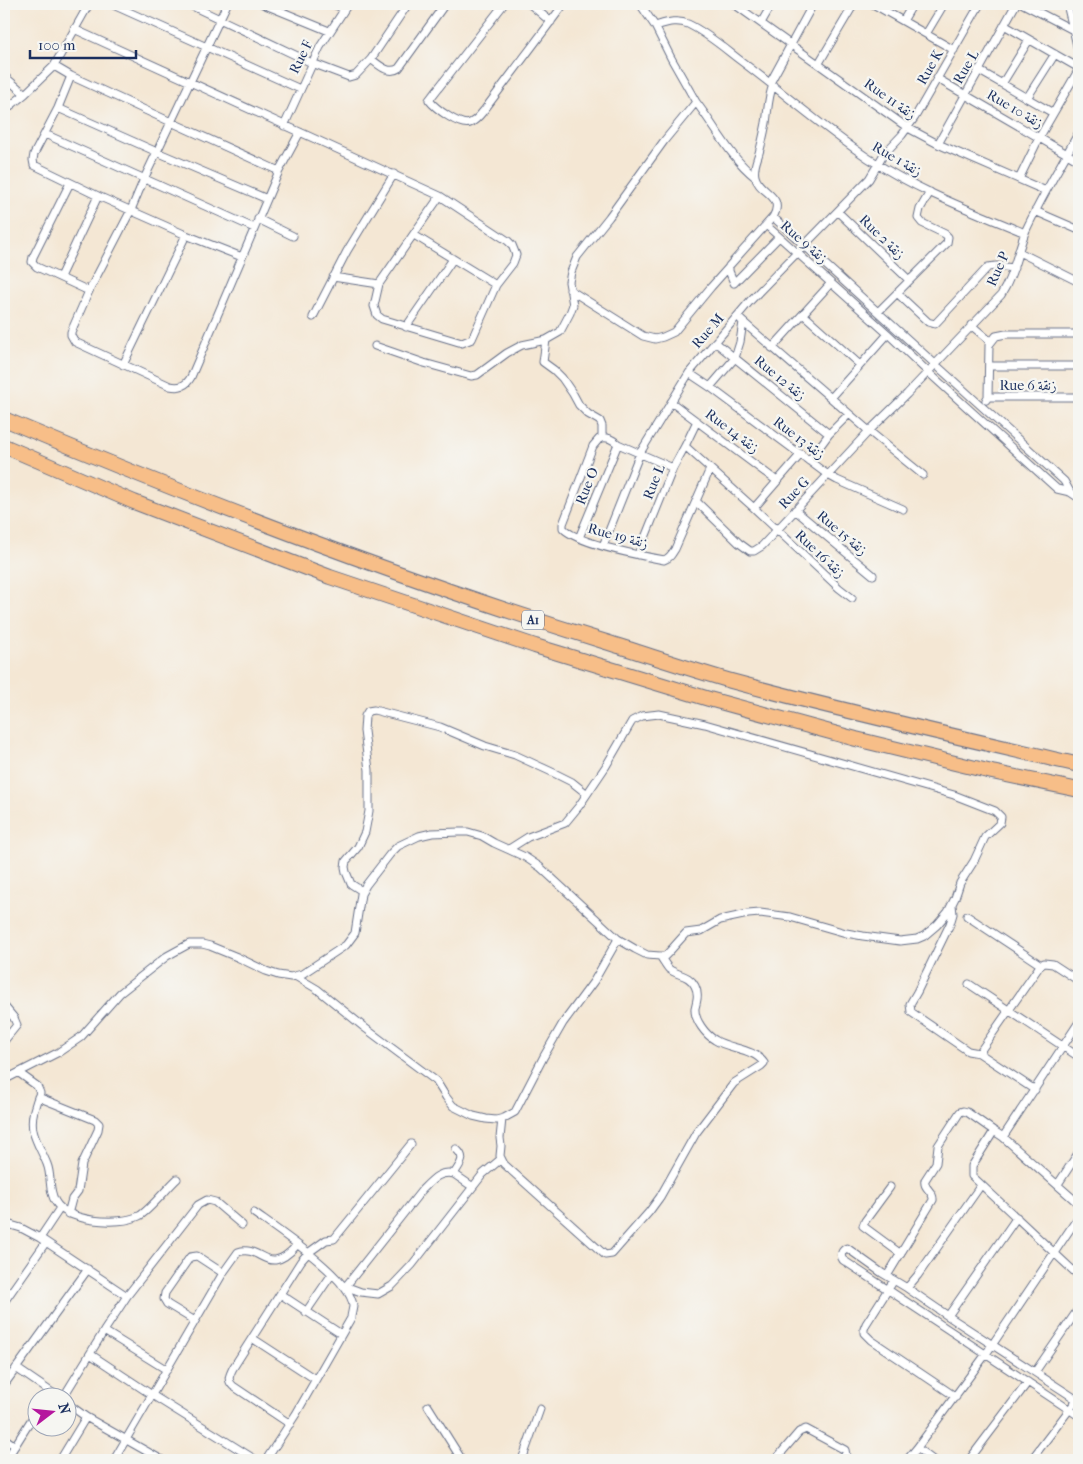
<svg xmlns="http://www.w3.org/2000/svg" width="1083" height="1464" font-family="'IM FELL French Canon',Amiri,serif">
<rect width="100%" height="100%" fill="#f6f6f2"/>
<filter id="ink" filterUnits="userSpaceOnUse"><feTurbulence type="fractalNoise" baseFrequency=".02" numOctaves="2"/><feDisplacementMap in="SourceGraphic" scale="10" xChannelSelector="R" yChannelSelector="G"/><feConvolveMatrix kernelMatrix="1 2 1 2 8 2 1 2 1" color-interpolation-filters="sRGB"/></filter>
<filter id="wash" filterUnits="userSpaceOnUse"><feTurbulence type="fractalNoise" baseFrequency=".0096" numOctaves="4" result="noise"/><feDisplacementMap in="SourceGraphic" scale="20" xChannelSelector="R" yChannelSelector="G"/><feGaussianBlur stdDeviation="1.12" result="paint"/><feColorMatrix in="noise" values="0 0 0 0 0 0 0 0 0 0 0 0 0 0 0 0 0 1.4 0 .05"/><feComposite in="paint" operator="in"/></filter>
<g filter="url(#wash)">
<rect width="100%" height="100%" fill="#f4e7d4"/>
</g>
<g filter="url(#ink)">
<g fill="none" stroke-linecap="round" stroke-linejoin="round">
<g stroke="#676f87" stroke-width="9">
<path id="street" d="M 111,4 L 300,89
M 188,4 L 312,63 L 349,77 L 356,75 L 371,59 L 408,4
M 227,4 L 144,179 L 131,210 L 89,291 L 71,332 L 71,335 L 75,342 L 170,386 C 180,388 186,386 191,377 L 279,171 L 300,132
M 263,4 L 329,31
M 333,4 L 344,9
M 504,4 L 429,100 C 435,108 460,127 470,123 C 476,121 481,114 485,109 L 564,4
M 530,4 L 551,22
M 734,4 L 908,128 L 938,144 L 1046,191
M 873,4 L 954,50
M 1023,4 L 1073,30
M 1067,4 L 1079,54
M 903,21 L 913,4
M 761,23 L 772,4
M 1004,25 L 1079,68
M 655,26 C 666,23 677,19 688,24 C 707,33 724,48 741,61 C 784,93 823,128 868,158 C 916,190 972,211 1025,233
M 74,29 L 440,196 L 508,241 L 512,245 L 516,255 L 513,263 L 496,285 L 472,339 L 462,343 L 382,319 L 377,315 L 374,306 L 379,284 L 440,196
M 926,34 L 944,4
M 371,59 C 379,65 389,75 399,68 L 445,4
M 819,63 L 854,4
M 54,66 L 71,76 L 171,122 L 279,171
M 978,70 L 1053,113
M 4,76 L 25,94
M 71,76 L 58,108 L 34,154 L 33,160 L 34,165 L 98,196 L 186,235 L 242,257
M 938,79 L 1079,161
M 770,83 L 813,4
M 1002,84 L 1029,40
M 773,85 C 768,97 768,110 766,123 C 764,133 762,143 759,153 C 757,160 753,168 755,176 C 758,193 786,195 773,217 L 729,266 L 729,271 L 734,283 L 779,237
M 1027,98 L 1055,54
M 696,102 C 716,128 730,157 755,177
M 58,108 L 157,152 L 267,199
M 4,111 L 25,94 L 54,66 L 89,4
M 284,126 L 320,47 L 348,4
M 45,134 L 254,228
M 938,144 L 1016,4
M 1019,179 L 1039,138 L 1079,69
M 70,183 L 33,257 L 32,262 L 37,267 L 89,291
M 1035,211 L 1079,230
M 838,212 L 909,280
M 773,217 L 1064,481 L 1070,492
M 258,219 L 293,236
M 766,225 L 888,334 L 928,372 L 1057,489 L 1070,492 L 1079,498
M 414,235 L 496,285
M 1019,252 L 1079,282
M 60,277 L 98,196
M 333,277 L 379,284
M 570,290 L 643,336 L 655,339 L 663,337 L 674,332 L 711,287 L 728,268
M 897,293 L 928,322 L 935,324 L 988,267 L 996,266 L 1014,268
M 878,312 L 947,243 L 948,237 L 945,234 L 922,223 L 918,218 L 920,209 L 930,192
M 803,314 L 860,365
M 313,317 L 347,251 L 394,174
M 743,322 L 869,431 L 923,475
M 971,325 L 991,342
M 406,327 L 453,259
M 715,342 L 829,434
M 375,346 L 424,363 L 471,376 L 477,375 L 507,353 L 522,345 L 546,340
M 772,348 L 831,283
M 123,365 L 186,235
M 989,366 L 1079,366
M 689,373 L 710,387 L 828,475 L 837,480 L 903,509
M 710,387 L 735,358 L 740,342 L 743,322 L 741,320
M 988,397 L 989,345 L 996,336 L 1006,334 L 1079,334
M 831,398 L 888,334
M 986,400 L 988,397 L 1079,397
M 671,402 L 777,481
M 602,438 L 602,426 L 600,421 L 588,414 L 579,405 L 573,394 L 562,378 L 554,370 L 543,362 L 546,340 L 560,332 L 570,313 L 573,305 L 569,282 L 571,272 L 577,257 L 609,217 L 664,141 L 696,102 L 671,58 L 655,26 L 640,4
M 685,446 L 754,508 L 839,588 L 852,598
M 809,461 L 829,434 L 849,414
M 673,468 L 618,444 C 612,439 607,436 599,439 L 593,446 L 563,524 L 563,528 C 577,544 643,556 664,560 C 670,558 672,554 675,549 L 710,469
M 697,502 L 739,543 L 750,551 L 754,551 L 762,546 L 869,431 L 907,394 L 1001,295 C 1014,275 1017,252 1026,230 C 1042,196 1061,165 1079,132
M 754,508 L 801,454
M 795,510 L 873,575
M 579,538 L 618,444
M 603,546 L 640,453 L 689,373 L 750,301 L 869,179 L 884,154 L 902,135 L 915,117 L 980,4
M 638,555 L 673,468 L 685,446 L 697,421
M 362,891 L 351,884 L 346,872 L 345,867 L 346,861 L 358,847 L 365,832 L 369,811 L 369,770 L 364,731 L 365,716 L 368,711 L 374,710 L 440,727 L 485,746 L 515,755 L 554,773 L 572,782 L 587,794
M 952,905 L 953,914 L 950,924 L 917,992 L 910,1004 L 911,1012 L 968,1051 L 979,1053 L 1035,1090
M 967,916 L 1041,965
M 295,976 L 317,989 L 365,1028 L 436,1081 L 446,1097 L 453,1106 L 473,1116 L 486,1119 L 496,1120 L 504,1118 L 515,1112 L 544,1056 L 563,1023 L 594,981 L 618,939
M 969,984 L 1079,1057
M 4,1006 L 14,1018 L 17,1025 L 4,1041
M 979,1053 L 1039,967 L 1044,963 L 1053,964 L 1079,981
M 19,1073 L 37,1086 L 40,1093 C 37,1098 36,1104 34,1110 C 28,1133 39,1144 47,1164 C 52,1176 48,1189 55,1201 C 66,1222 119,1226 139,1216 C 148,1212 168,1187 177,1179
M 4,1080 L 59,1052 L 81,1037 L 120,993 L 167,956 L 189,944 L 202,944 L 210,946 L 237,957 L 266,971 L 278,975 L 291,977 L 302,974 L 346,945 L 355,933 L 361,894 L 366,885 L 390,854 L 398,846 L 419,836 L 432,833 L 459,832 L 468,832 L 482,836 L 494,843 L 525,857 L 540,867 L 618,939 L 635,949 L 647,955 L 660,956 L 665,956 L 669,952 L 686,933 L 701,931 L 720,920 L 748,914 L 760,913 L 790,917 L 846,933 L 863,936 L 900,941 L 917,939 L 924,936 L 937,925 L 948,912 L 955,898 L 960,883 L 974,861 L 985,837 L 1000,823 L 1001,817 L 995,811 L 954,795 L 705,724 L 659,714 L 642,716 L 632,721 L 606,766 L 579,806 L 565,823 L 528,837 L 509,849
M 38,1097 L 95,1120 L 99,1124 L 98,1130 L 82,1164 L 78,1191 L 72,1199 L 68,1214
M 502,1119 L 500,1138 L 501,1146 L 500,1156 L 504,1164 L 605,1255 L 612,1254 L 649,1212 L 660,1197 L 696,1133 L 734,1083 L 761,1066 L 764,1063 C 754,1048 729,1049 715,1040 C 706,1035 694,1020 695,1008 C 697,1000 699,994 695,986 C 689,974 678,976 669,969 C 666,966 663,960 660,956
M 1003,1137 L 1079,1022
M 454,1174 L 473,1187
M 1058,1184 L 1079,1152
M 890,1187 L 865,1221 L 863,1226 L 901,1254
M 1079,1204 L 1003,1137 L 994,1131 L 972,1166 L 972,1176 L 1079,1276
M 254,1213 C 276,1229 352,1279 353,1306 C 353,1309 351,1314 351,1318 L 296,1414 L 266,1460
M 4,1223 L 21,1228 L 40,1238 L 127,1296
M 40,1238 L 60,1208
M 887,1276 L 933,1200 C 934,1191 923,1189 925,1180 L 936,1163 L 938,1146 L 960,1112 L 963,1111 L 967,1112 L 994,1131
M 894,1280 L 866,1324 L 864,1329 L 864,1333 L 871,1340 L 956,1397
M 342,1285 L 361,1292 L 378,1294 L 392,1286 L 412,1265 L 483,1174 L 501,1159
M 346,1286 L 422,1190 C 432,1180 440,1170 454,1174 C 460,1164 467,1158 456,1149
M 907,1288 L 918,1275 L 981,1185
M 280,1294 L 341,1334
M 4,1302 L 46,1242
M 306,1312 L 332,1274
M 948,1316 L 1017,1217
M 195,1321 L 167,1304 L 164,1299 L 165,1293 L 190,1257 L 197,1256 L 223,1273
M 104,1331 L 167,1370
M 252,1338 L 315,1379
M 90,1354 L 152,1395 L 256,1460
M 16,1368 L 57,1396
M 1035,1372 L 1079,1308
M 4,1385 L 88,1269
M 64,1396 L 104,1331 L 127,1296 L 198,1205 L 207,1200 L 215,1202 L 242,1225
M 1079,1401 L 948,1316 L 907,1288 L 882,1273 L 847,1248 C 841,1250 840,1256 843,1260 L 1079,1416
M 68,1404 L 86,1417 L 162,1460
M 428,1406 L 462,1460
M 290,1424 L 233,1386 C 227,1380 229,1376 233,1368 L 301,1261 L 308,1253 L 326,1240 L 334,1239 L 411,1144
M 4,1438 L 15,1446
M 917,1448 L 933,1460
M 6,1460 L 38,1409
M 60,1460 L 86,1417
M 114,1460 L 223,1273 L 238,1252 C 262,1244 267,1279 297,1245
M 522,1460 L 540,1409
M 775,1460 L 799,1432 L 806,1429 L 845,1450 L 846,1455 L 835,1460
M 907,1460 L 917,1448 L 986,1354 L 1079,1216
M 969,1460 L 1028,1382
M 1031,1460 L 1079,1397"/>
</g>
<g stroke="#676f87" stroke-width="16">
<path id="highway" d="M 4,419 C 201,502 401,579 606,642 C 648,655 689,669 731,681 C 846,712 963,738 1079,765
M 4,446 L 134,502 L 330,577 L 535,646 L 709,699 L 856,739 L 992,772 L 1079,790"/>
</g>
<use href="#street" stroke="#fff" stroke-width="7"/>
<use href="#highway" stroke="#f7be88" stroke-width="14"/>
</g>
</g>
<g text-anchor="middle" dominant-baseline="central" stroke-width="4.5" stroke-linejoin="round" paint-order="stroke">
<rect fill="#f6f6f2" stroke="#5d6b8a" stroke-width="1" x="522" y="610.5" width="22" height="19" rx="4"/>
<g font-size="12" font-weight="bold" fill="#1b2f5e">
<text x="533" y="620">A1</text>
</g>
<g font-size="14" fill="#1b2f5e" stroke="#f6f6f2">
<text transform="translate(301 57) rotate(-64)">Rue F</text>
<text transform="translate(930 67) rotate(-60)">Rue K</text>
<text transform="translate(966 67) rotate(-60)">Rue L</text>
<text transform="translate(890 99) rotate(35)">Rue 11 زنقة</text>
<text transform="translate(1015 109) rotate(30)">Rue 10 زنقة</text>
<text transform="translate(897 159) rotate(30)">Rue 1 زنقة</text>
<text transform="translate(882 237) rotate(44)">Rue 2 زنقة</text>
<text transform="translate(804 242) rotate(41)">Rue 9 زنقة</text>
<text transform="translate(998 269) rotate(-66)">Rue P</text>
<text transform="translate(708 331) rotate(-49)">Rue M</text>
<text transform="translate(780 378) rotate(39)">Rue 12 زنقة</text>
<text x="1028" y="385">Rue 6 زنقة</text>
<text transform="translate(732 431) rotate(37)">Rue 14 زنقة</text>
<text transform="translate(799 438) rotate(37)">Rue 13 زنقة</text>
<text transform="translate(654 482) rotate(-68)">Rue L</text>
<text transform="translate(587 486) rotate(-68)">Rue O</text>
<text transform="translate(794 493) rotate(-47)">Rue G</text>
<text transform="translate(842 533) rotate(40)">Rue 15 زنقة</text>
<text transform="translate(618 536) rotate(15)">Rue 19 زنقة</text>
<text transform="translate(820 554) rotate(43)">Rue 16 زنقة</text>
</g>
</g>
<rect width="1083" height="1464" fill="none" stroke="#f6f6f2" stroke-width="20"/>
<g transform="translate(52 1412) rotate(74)"><circle r="24" fill="#f6f6f2" stroke="#9ea6b7"/>
<path d="M0-4L9 19L0 12L-9 19Z" fill="#b5179e"/>
<text y="-8" font-size="14" font-weight="bold" text-anchor="middle" fill="#1b2f5e">N</text>
</g>
<path d="M30 50v8h106v-8" fill="none" stroke="#1b2f5e" stroke-width="2.5"/>
<text x="38" y="50" font-size="15" fill="#1b2f5e" stroke="#f6f6f2" stroke-width="4" paint-order="stroke">100 m</text>
</svg>
